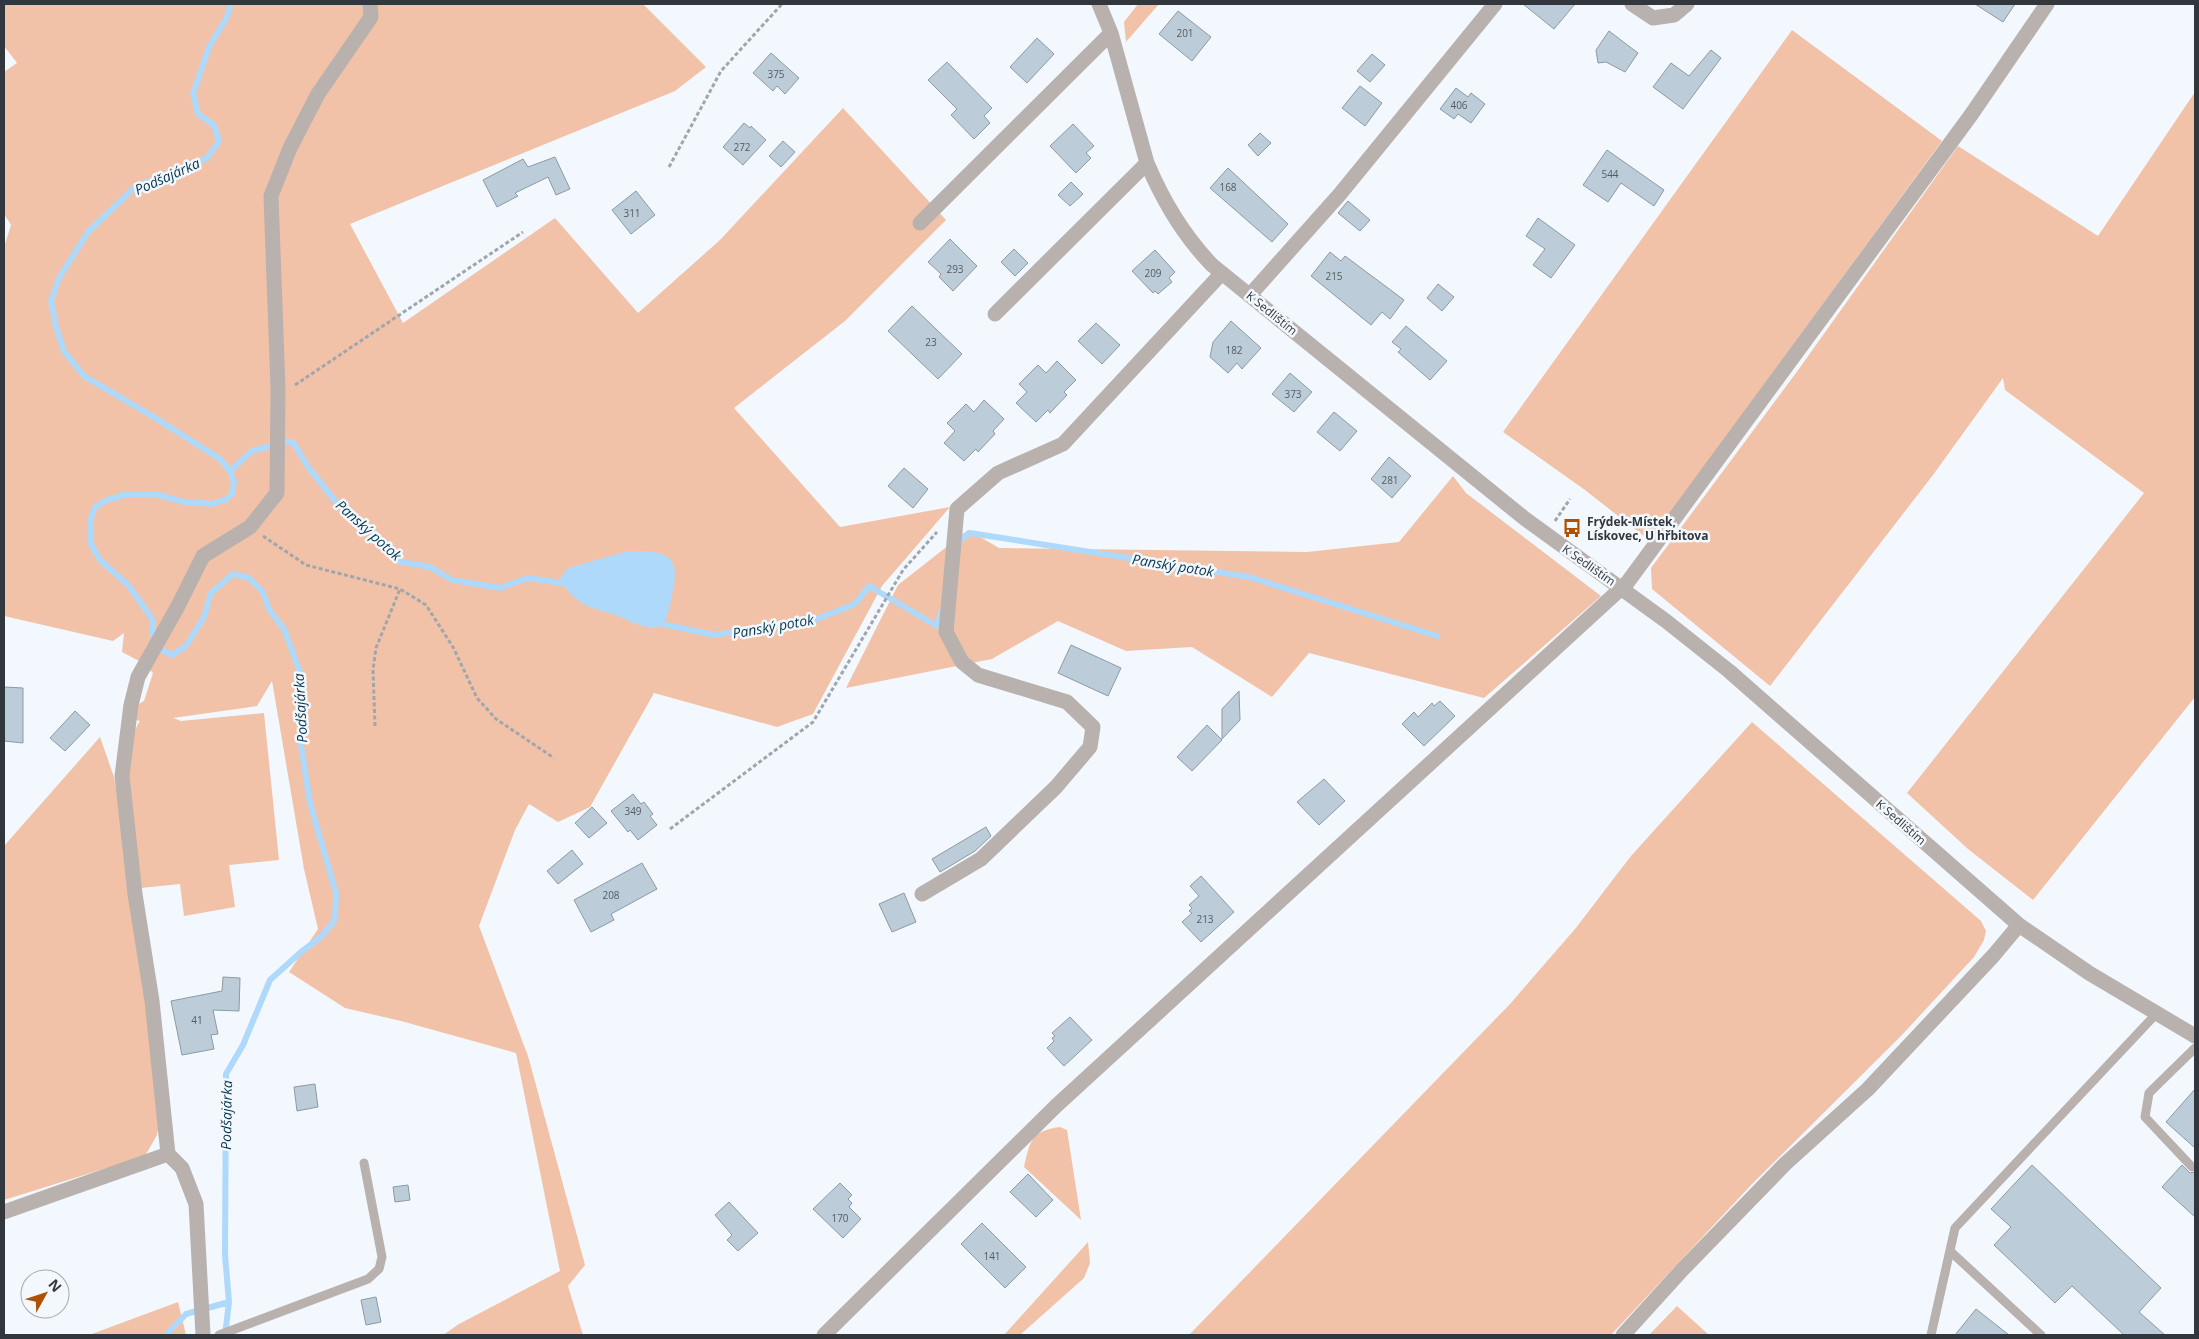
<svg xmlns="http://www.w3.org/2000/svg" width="2199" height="1339" font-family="'Open Sans',sans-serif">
<rect width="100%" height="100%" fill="#f2f8fd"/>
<path fill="#f2c2a8" d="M 4,4 L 643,4 L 706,67 L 675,91 L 350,224 L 403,323 L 555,218 L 638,313 L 720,240 L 843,108 L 946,220 L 845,321 L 734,408 L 840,527 L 950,507 L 882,586 L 813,714 L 777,727 L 654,693 L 590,807 L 558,822 L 529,804 L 515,830 L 479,926 L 528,1056 L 585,1265 L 568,1286 L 583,1335 L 443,1335 L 459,1324 L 560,1271 L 516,1053 L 401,1021 L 345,1008 L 289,972 L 318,929 L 304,869 L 272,681 L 257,706 L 173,718 L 181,721 L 264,713 L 279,860 L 229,865 L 235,907 L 184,916 L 180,884 L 141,888 C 136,848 117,752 140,721 L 136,720 L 137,705 L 144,701 L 153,673 L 141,662 L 122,652 L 124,633 L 113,641 L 4,616 L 4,247 L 11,225 L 4,214 L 4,72 L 17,63 L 4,46 Z
M 1138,4 L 1159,4 L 1126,42 L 1124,22 Z
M 1792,30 L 1942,141 L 1650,541 L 1585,490 L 1503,432 Z
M 2195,92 L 2195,697 L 2033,900 L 1968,849 L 1907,793 L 2144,493 L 2005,390 L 2003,378 L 1933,475 L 1770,686 L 1652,589 L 1651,568 L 1796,373 L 1958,146 L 2098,236 Z
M 1453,476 L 1466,493 L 1601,596 L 1484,698 L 1309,653 L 1272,697 L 1192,647 L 1126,651 L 1058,621 L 992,659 L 846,688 L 898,585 L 968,530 L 999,548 L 1307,552 L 1399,542 Z
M 1752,722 L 1981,921 L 1986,931 L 1984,940 L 1974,957 L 1901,1036 L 1753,1183 L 1611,1335 L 1189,1335 L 1510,1004 L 1575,929 L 1631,856 Z
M 100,737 L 114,777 L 124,836 L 161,1113 L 157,1135 L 145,1156 L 4,1200 L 4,846 Z
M 1060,1127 L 1067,1130 L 1081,1220 L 1024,1167 C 1030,1141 1031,1131 1060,1127 Z
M 1088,1242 L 1090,1263 L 1084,1278 L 1020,1335 L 1004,1335 Z
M 178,1302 L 186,1335 L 88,1335 L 89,1335 Z
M 1677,1306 L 1709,1335 L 1649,1335 Z"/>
<path fill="#aed9fa" d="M 628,551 C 671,551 682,555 671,600 C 669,608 668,620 661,625 C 656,629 649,628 643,626 C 634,624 626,619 618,616 C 606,611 589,609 579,601 C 571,595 564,588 560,578 L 568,568 Z"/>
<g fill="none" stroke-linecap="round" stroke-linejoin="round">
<path stroke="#aed9fa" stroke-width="6" d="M 287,442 L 293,442 L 308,467 L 337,503 L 374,532 L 387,551 L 401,562 L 430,567 L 452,580 L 500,588 L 528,578 L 569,584
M 230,471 L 252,451 L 271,446
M 959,545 L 960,540 L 970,533 L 1249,577 L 1437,636
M 656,620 L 662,624 L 714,635 L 812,621 L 855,604 L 869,586 L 937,626 L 942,610
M 166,1335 L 186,1314 L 229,1302
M 225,1335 L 229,1302 L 225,1255 L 226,1074 L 243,1045 L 270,980 L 301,952 L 321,937 L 335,920 L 336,893 L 310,803 L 301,745 L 302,710 L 300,672 L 284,629 L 270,611 L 262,591 L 249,578 L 233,574 L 211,593 L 204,617 L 186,646 L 172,655 L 160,649 L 153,635 L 153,620 L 129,586 L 100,560 L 91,544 L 91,518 L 95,507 L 107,500 L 124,495 L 155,494 L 184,502 L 212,504 L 227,499 L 232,494 L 234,482 L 230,471 L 220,459 L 157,419 L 84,376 L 64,351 L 56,327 L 51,301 L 59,278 L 88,232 L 135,187 L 207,158 L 219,141 L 214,125 L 198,114 L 193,94 L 209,47 L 226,19 L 231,4"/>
</g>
<path fill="#bcccd8" stroke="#8c9aa5" d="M 1523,4 L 1575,4 L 1554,29 Z
M 1975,4 L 2015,4 L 2003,22 Z
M 1178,11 L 1211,37 L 1192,61 L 1159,34 Z
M 1609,31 L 1638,53 L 1625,72 L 1606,62 L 1598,63 L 1596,50 Z
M 1037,38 L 1054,54 L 1027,83 L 1010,67 Z
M 1711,50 L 1721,58 L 1683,109 L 1653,87 L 1671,63 L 1689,76 Z
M 771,53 L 799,78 L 785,94 L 777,86 L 773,91 L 753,73 Z
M 1372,54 L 1385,65 L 1370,82 L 1357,71 Z
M 947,62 L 992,108 L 984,116 L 990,123 L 974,139 L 951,115 L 957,109 L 928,80 Z
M 1360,86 L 1382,103 L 1365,126 L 1342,108 Z
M 1456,88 L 1468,97 L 1471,93 L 1485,104 L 1471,123 L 1458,114 L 1454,119 L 1440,109 Z
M 744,123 L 750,128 L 751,126 L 766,140 L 743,165 L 723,147 Z
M 1073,124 L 1094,146 L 1086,153 L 1091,158 L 1076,173 L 1050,146 Z
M 1260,133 L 1271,143 L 1258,156 L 1248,145 Z
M 783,141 L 795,152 L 781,167 L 769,156 Z
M 1607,150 L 1664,190 L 1654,206 L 1621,183 L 1608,202 L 1583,185 Z
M 555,157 L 570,189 L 556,195 L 548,177 L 515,193 L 518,196 L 497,207 L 483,180 L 523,159 L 528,167 Z
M 1228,168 L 1288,224 L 1272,242 L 1210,188 Z
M 1071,182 L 1083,194 L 1070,206 L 1058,195 Z
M 636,191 L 655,215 L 631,234 L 612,210 Z
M 1348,201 L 1370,220 L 1360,231 L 1338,213 Z
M 1538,218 L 1575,245 L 1551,278 L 1533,265 L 1545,249 L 1526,236 Z
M 950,239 L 977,266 L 953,291 L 939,277 L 941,274 L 928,262 Z
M 1014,249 L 1028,263 L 1015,276 L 1001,262 Z
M 1155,250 L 1175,272 L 1169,278 L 1172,282 L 1158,294 L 1155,291 L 1153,293 L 1132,271 Z
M 1330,252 L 1341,261 L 1345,256 L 1404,300 L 1390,319 L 1382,312 L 1371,325 L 1311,276 Z
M 1438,284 L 1454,297 L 1442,311 L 1427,298 Z
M 912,306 L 962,354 L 938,379 L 888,331 Z
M 1231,321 L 1261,348 L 1242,369 L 1237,363 L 1228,373 L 1210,357 L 1213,342 Z
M 1096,323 L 1120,345 L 1102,364 L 1078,341 Z
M 1406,326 L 1447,361 L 1430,380 L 1398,352 L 1401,349 L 1392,342 Z
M 1057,361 L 1076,380 L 1064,392 L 1067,395 L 1050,413 L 1048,410 L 1036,422 L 1016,403 L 1027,392 L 1019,384 L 1038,365 L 1046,373 Z
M 1290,373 L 1312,392 L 1294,412 L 1272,394 Z
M 984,400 L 1004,419 L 993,431 L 995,434 L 978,452 L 976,449 L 964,461 L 944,443 L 955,431 L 947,423 L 966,404 L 974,412 Z
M 1334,412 L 1357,431 L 1340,451 L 1317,432 Z
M 1389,457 L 1411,476 L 1392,498 L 1371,479 Z
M 904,468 L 928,489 L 913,508 L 888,486 Z
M 1071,645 L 1121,668 L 1108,696 L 1058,673 Z
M 4,687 L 23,688 L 23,743 L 4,741 Z
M 1239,691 L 1240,720 L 1222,739 L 1222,709 Z
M 1440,701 L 1455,716 L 1424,746 L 1402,724 L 1414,712 L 1418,717 L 1432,703 L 1434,706 Z
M 75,711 L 90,725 L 65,751 L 50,738 Z
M 1207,725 L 1222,740 L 1192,771 L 1177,757 Z
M 1324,779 L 1345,801 L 1319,825 L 1297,802 Z
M 633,794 L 641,804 L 644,802 L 653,814 L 650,816 L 657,825 L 638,840 L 630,830 L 628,832 L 611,811 Z
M 592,807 L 607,823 L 589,838 L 575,823 Z
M 986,827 L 991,836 L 975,851 L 940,872 L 932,859 Z
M 572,850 L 583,864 L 558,884 L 547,871 Z
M 642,863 L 657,889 L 611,914 L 614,920 L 591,932 L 574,900 Z
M 1201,876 L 1234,912 L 1201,942 L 1182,922 L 1192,913 L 1189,911 L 1192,908 L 1189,905 L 1199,896 L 1190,886 Z
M 904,893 L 916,922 L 892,932 L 879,904 Z
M 223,977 L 240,978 L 239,1011 L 213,1010 L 218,1034 L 211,1035 L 214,1049 L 182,1055 L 171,1001 L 222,991 Z
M 1070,1017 L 1092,1040 L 1064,1066 L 1047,1048 L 1054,1041 L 1052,1038 L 1055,1036 L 1052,1033 Z
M 315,1084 L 318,1107 L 297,1111 L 294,1087 Z
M 2195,1089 L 2195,1148 L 2166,1122 Z
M 2032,1165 L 2161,1288 L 2139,1312 L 2165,1335 L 2124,1335 L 2072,1286 L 2055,1303 L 1994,1245 L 2011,1227 L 1991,1209 Z
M 2182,1165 L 2190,1173 L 2195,1172 L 2195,1217 L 2162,1187 Z
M 1028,1174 L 1053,1200 L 1036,1217 L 1010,1192 Z
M 840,1183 L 852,1195 L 848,1199 L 852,1203 L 849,1207 L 861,1219 L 843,1238 L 813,1209 Z
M 408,1185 L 410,1200 L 395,1202 L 393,1187 Z
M 729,1202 L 758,1233 L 738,1251 L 727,1240 L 732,1235 L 715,1215 Z
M 982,1223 L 1026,1267 L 1005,1288 L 961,1244 Z
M 376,1297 L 381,1322 L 366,1325 L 361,1300 Z
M 1976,1309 L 2009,1335 L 1955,1335 Z"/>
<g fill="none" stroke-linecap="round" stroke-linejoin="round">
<path stroke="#a0a6ab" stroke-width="3" stroke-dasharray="4 2.5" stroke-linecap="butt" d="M 669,167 L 721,71 L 782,4
M 295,385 L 523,232
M 1555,521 L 1570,499
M 263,536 L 306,565 L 400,589 L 426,605 L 453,647 L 477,698 L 496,719 L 554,758
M 375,726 L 373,670 L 376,648 L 400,589
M 670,829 L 813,722 L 903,570 L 937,532"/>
<path stroke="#b9b1ad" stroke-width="9" d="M 2192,1167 L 2145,1117 L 2149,1093 L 2195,1048
M 1950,1251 L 2041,1335
M 219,1335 L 368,1279 L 379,1269 L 382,1257 L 364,1163
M 1931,1335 L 1955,1228 L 2157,1013"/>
<path stroke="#b9b1ad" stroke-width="15" d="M 1099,4 L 1111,33 L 1147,163 C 1163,201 1183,235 1212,265 L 1524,518 L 1666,621 L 1729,671 L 2019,925 L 2089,973 L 2195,1036
M 1632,4 L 1653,18 L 1674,15 L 1687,4
M 920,223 L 1111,33
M 1250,295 L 1340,194 L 1495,4
M 995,314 L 1147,163
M 922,894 L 981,859 L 1056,787 L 1090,747 L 1093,727 L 1067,702 L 978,675 L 962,662 L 946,632 L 957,509 L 998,473 L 1063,444 L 1222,273
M 4,1212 L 168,1154
M 203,1335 L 196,1204 L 182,1168 L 168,1154 L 152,1001 L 135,894 L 122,776 L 131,705 L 138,677 L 178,606 L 203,556 L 250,527 L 277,493 L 278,388 L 271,196 L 290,148 L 318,94 L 371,17 L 370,4
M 824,1335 L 1056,1106 L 1627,583 L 1971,115 L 2047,4
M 1623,1335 L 1682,1270 L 1785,1164 L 1868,1089 L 1993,956 L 2019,925"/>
</g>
<defs>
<g id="bus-bare" transform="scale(1.5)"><path d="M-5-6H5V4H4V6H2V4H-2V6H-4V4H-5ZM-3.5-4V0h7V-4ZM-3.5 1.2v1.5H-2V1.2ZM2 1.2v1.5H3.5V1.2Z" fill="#b05102" stroke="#f2f8fd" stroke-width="2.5" paint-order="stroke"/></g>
</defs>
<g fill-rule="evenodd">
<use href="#bus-bare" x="1572" y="528"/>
</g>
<g text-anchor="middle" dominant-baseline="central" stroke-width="5" stroke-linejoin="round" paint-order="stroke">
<g font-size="10" fill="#545c63">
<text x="1185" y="33">201</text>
<text x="776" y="74">375</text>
<text x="1459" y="105">406</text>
<text x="742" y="147">272</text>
<text x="1610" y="174">544</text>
<text x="1228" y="187">168</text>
<text x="632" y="213">311</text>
<text x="955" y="269">293</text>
<text x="1153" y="273">209</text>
<text x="1334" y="276">215</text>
<text x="931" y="342">23</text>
<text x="1234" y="350">182</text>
<text x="1293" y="394">373</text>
<text x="1390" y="480">281</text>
<text x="633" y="811">349</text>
<text x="611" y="895">208</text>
<text x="1205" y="919">213</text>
<text x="197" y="1020">41</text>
<text x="840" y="1218">170</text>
<text x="992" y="1256">141</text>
</g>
<g font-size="12" fill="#31373c" stroke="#f2f8fd">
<text transform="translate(1272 313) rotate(39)">K Sedlištím</text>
<text transform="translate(1589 565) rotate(35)">K Sedlištím</text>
<text transform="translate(1901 822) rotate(41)">K Sedlištím</text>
</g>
<g font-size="12" font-weight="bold" fill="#31373c" stroke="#f2f8fd" text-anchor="start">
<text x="1587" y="521">Frýdek-Místek,<tspan x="1587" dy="14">Lískovec, U hřbitova</tspan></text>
</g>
<g font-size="14" font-style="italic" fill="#07344f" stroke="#f2f8fd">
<text transform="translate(167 176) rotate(-24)">Podšajárka</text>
<text transform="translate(369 530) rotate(42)">Panský potok</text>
<text transform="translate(1173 565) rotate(9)">Panský potok</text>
<text transform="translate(773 626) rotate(-10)">Panský potok</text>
<text transform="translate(300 708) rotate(-93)">Podšajárka</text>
<text transform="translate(226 1115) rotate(-89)">Podšajárka</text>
</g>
</g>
<rect width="2199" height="1339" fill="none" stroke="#31373c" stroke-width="10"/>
<g transform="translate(45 1294) rotate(50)"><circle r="24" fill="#f2f8fd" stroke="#a5abb0"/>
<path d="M0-4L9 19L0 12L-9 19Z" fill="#b05102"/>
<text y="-8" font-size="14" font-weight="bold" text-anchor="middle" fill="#31373c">N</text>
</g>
</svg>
